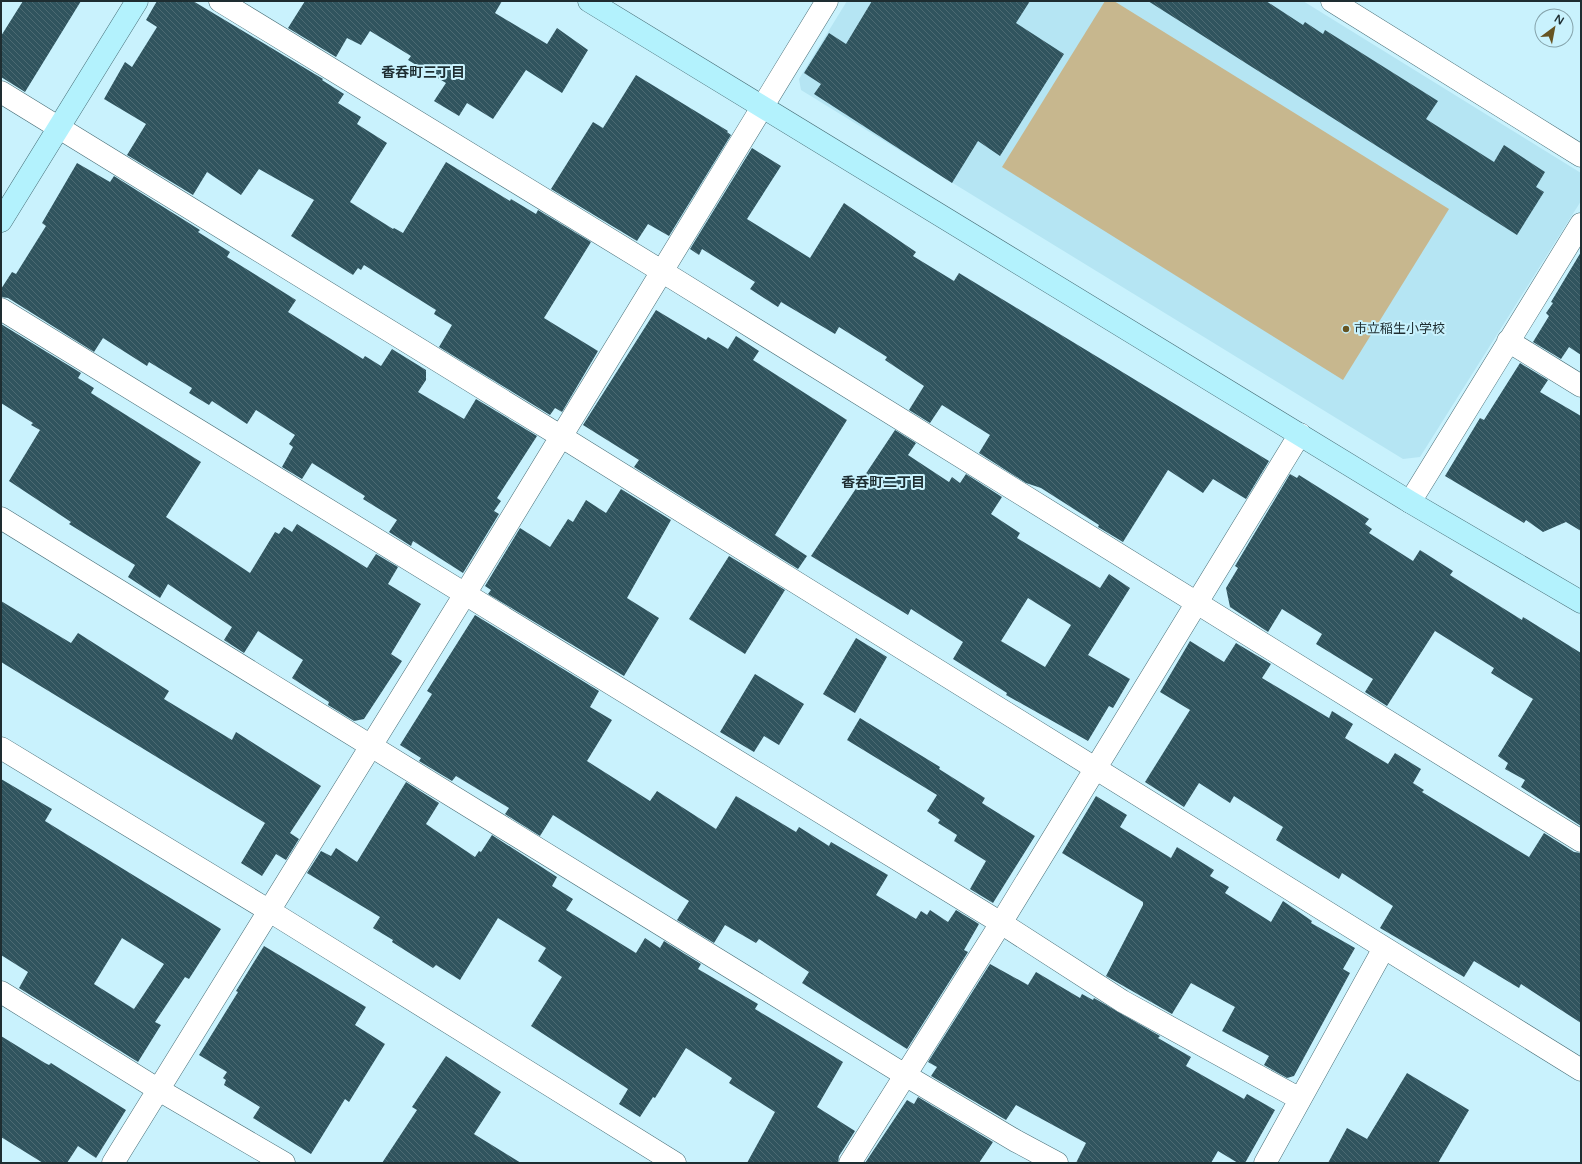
<svg xmlns="http://www.w3.org/2000/svg" width="1582" height="1164" font-family="'Varela Round','Noto Sans JP',sans-serif">
<defs>
<pattern id="building-back-hatch" width="6" height="6" patternUnits="userSpaceOnUse"><rect width="6" height="6" fill="#30545e"/><path d="M-1 5l2 2M0 0l6 6M5-1l2 2" fill="none" stroke="#4c6a72"/></pattern>
</defs>
<rect width="100%" height="100%" fill="#c9f2fd"/>
<path fill="#b5e5f3" d="M 847,1 L 1303,1 L 1581,173 L 1581,201 L 1420,457 L 1403,459 L 801,90 L 799,79 Z"/>
<path fill="#c7b78e" d="M 1105,1 L 1114,1 L 1449,209 L 1343,380 L 1002,167 Z"/>
<path fill="url(#building-back-hatch)" fill-rule="evenodd" d="M 23,1 L 81,1 L 25,92 L 1,77 L 1,36 Z
M 157,1 L 193,1 L 323,79 L 322,80 L 344,94 L 338,103 L 361,117 L 357,124 L 387,143 L 350,202 L 393,229 L 394,228 L 403,233 L 446,162 L 510,201 L 511,199 L 536,214 L 538,210 L 591,242 L 544,318 L 598,351 L 562,412 L 555,408 L 550,415 L 439,347 L 452,325 L 434,314 L 436,310 L 364,265 L 361,270 L 358,268 L 353,275 L 291,236 L 314,200 L 259,169 L 241,195 L 207,172 L 193,195 L 127,155 L 146,124 L 104,99 L 125,62 L 132,67 L 157,27 L 146,20 Z
M 305,1 L 502,1 L 495,13 L 547,44 L 557,28 L 588,50 L 562,93 L 526,70 L 493,119 L 467,103 L 459,116 L 434,101 L 446,83 L 408,60 L 411,56 L 370,31 L 361,45 L 347,38 L 336,57 L 288,28 Z
M 872,1 L 1030,1 L 1016,23 L 1064,54 L 1000,156 L 978,141 L 952,183 L 814,94 L 821,84 L 804,73 L 829,33 L 846,44 Z
M 1148,1 L 1266,1 L 1303,25 L 1305,22 L 1323,34 L 1325,30 L 1438,101 L 1426,119 L 1494,162 L 1504,145 L 1545,172 L 1536,187 L 1544,192 L 1517,235 Z
M 636,75 L 728,131 L 727,132 L 731,135 L 669,236 L 648,224 L 637,241 L 551,189 L 593,122 L 603,128 Z
M 752,148 L 781,166 L 747,219 L 810,258 L 844,203 L 916,252 L 913,256 L 954,281 L 959,273 L 1269,461 L 1246,499 L 1213,479 L 1203,493 L 1168,470 L 1123,542 L 1098,527 L 1099,525 L 1041,488 L 1026,483 L 979,453 L 990,435 L 942,405 L 930,423 L 909,410 L 924,386 L 885,360 L 887,357 L 839,327 L 835,334 L 781,302 L 778,307 L 750,289 L 755,282 L 702,249 L 699,255 L 690,249 Z
M 77,163 L 110,182 L 114,176 L 200,230 L 198,232 L 230,252 L 227,257 L 296,300 L 288,312 L 363,359 L 365,356 L 381,366 L 392,349 L 426,370 L 426,380 L 418,392 L 464,419 L 476,399 L 537,436 L 497,498 L 501,501 L 494,511 L 499,514 L 463,573 L 413,541 L 411,546 L 389,532 L 397,520 L 363,499 L 365,496 L 312,463 L 302,479 L 282,467 L 293,447 L 289,444 L 295,435 L 256,410 L 247,424 L 212,401 L 209,405 L 189,393 L 192,388 L 149,362 L 147,366 L 103,338 L 94,352 L 8,298 L 1,297 L 1,289 L 12,272 L 16,274 L 46,226 L 42,223 Z
M 1581,252 L 1581,355 L 1569,347 L 1561,359 L 1533,342 L 1549,316 L 1546,313 L 1553,303 L 1551,302 Z
M 656,310 L 706,340 L 708,337 L 728,349 L 736,336 L 759,351 L 753,360 L 847,420 L 775,535 L 807,556 L 798,569 L 634,467 L 639,460 L 583,425 Z
M 1,324 L 81,373 L 78,378 L 94,388 L 91,393 L 201,462 L 166,517 L 250,573 L 275,532 L 279,534 L 284,527 L 292,532 L 297,524 L 367,568 L 376,554 L 398,567 L 388,584 L 421,604 L 391,654 L 402,661 L 364,719 L 354,721 L 328,705 L 329,702 L 292,678 L 303,660 L 258,631 L 244,653 L 224,640 L 232,627 L 168,584 L 160,598 L 128,577 L 135,565 L 69,524 L 71,522 L 9,481 L 40,430 L 31,425 L 33,423 L 1,403 Z
M 1520,363 L 1548,380 L 1540,392 L 1581,416 L 1581,531 L 1566,522 L 1543,532 L 1526,520 L 1524,523 L 1445,476 L 1480,418 L 1484,420 Z
M 895,430 L 916,443 L 908,455 L 949,482 L 952,477 L 960,483 L 966,474 L 1002,497 L 991,514 L 1020,533 L 1017,538 L 1100,588 L 1109,574 L 1130,588 L 1088,655 L 1130,679 L 1113,708 L 1109,706 L 1088,741 L 1006,695 L 1007,693 L 953,659 L 963,642 L 911,609 L 908,615 L 811,556 ZM 1028,598 L 1071,625 L 1045,667 L 1001,641 Z
M 1290,474 L 1297,478 L 1299,475 L 1369,519 L 1365,524 L 1372,529 L 1369,533 L 1413,561 L 1420,550 L 1453,571 L 1450,575 L 1522,620 L 1523,617 L 1581,653 L 1581,826 L 1521,787 L 1525,780 L 1505,769 L 1508,763 L 1498,756 L 1533,699 L 1491,673 L 1494,668 L 1435,631 L 1387,706 L 1365,692 L 1373,679 L 1316,644 L 1322,634 L 1282,609 L 1268,632 L 1230,607 L 1226,588 L 1238,568 L 1235,566 Z
M 621,489 L 671,520 L 627,598 L 659,618 L 624,676 L 488,594 L 491,590 L 485,586 L 520,528 L 550,547 L 568,519 L 573,522 L 586,500 L 606,513 Z
M 729,556 L 785,590 L 745,654 L 689,619 Z
M 1,601 L 71,643 L 78,633 L 169,691 L 164,699 L 232,740 L 236,732 L 321,786 L 290,833 L 299,839 L 286,860 L 276,854 L 262,876 L 241,863 L 265,823 L 1,662 Z
M 475,615 L 599,691 L 590,707 L 612,720 L 587,761 L 650,801 L 657,791 L 716,829 L 736,796 L 796,832 L 799,827 L 829,846 L 831,842 L 888,875 L 876,895 L 916,919 L 921,911 L 927,915 L 930,910 L 948,922 L 956,910 L 979,924 L 964,950 L 968,952 L 907,1049 L 802,983 L 809,972 L 759,939 L 756,943 L 725,925 L 714,943 L 677,920 L 689,901 L 553,815 L 540,836 L 505,814 L 509,808 L 456,776 L 452,781 L 419,761 L 421,758 L 400,745 L 432,694 L 427,691 Z
M 856,638 L 887,657 L 855,713 L 823,694 Z
M 1190,641 L 1224,662 L 1236,643 L 1271,664 L 1262,678 L 1329,718 L 1332,711 L 1353,724 L 1345,738 L 1388,764 L 1395,753 L 1421,769 L 1413,783 L 1424,790 L 1422,792 L 1529,857 L 1544,833 L 1574,852 L 1581,853 L 1581,1023 L 1521,984 L 1519,988 L 1474,961 L 1464,977 L 1380,928 L 1393,906 L 1342,873 L 1339,879 L 1276,840 L 1283,827 L 1234,796 L 1230,803 L 1199,783 L 1184,807 L 1145,782 L 1190,710 L 1160,692 Z
M 755,674 L 804,704 L 779,745 L 764,736 L 754,752 L 720,732 Z
M 860,718 L 940,767 L 939,769 L 985,798 L 982,803 L 1035,836 L 993,903 L 970,889 L 986,861 L 954,841 L 957,835 L 938,823 L 940,820 L 927,811 L 937,795 L 847,740 Z
M 1,779 L 52,809 L 45,821 L 221,929 L 189,979 L 185,977 L 155,1022 L 161,1025 L 138,1062 L 19,988 L 28,972 L 1,955 ZM 122,938 L 164,964 L 134,1009 L 94,984 Z
M 406,782 L 439,803 L 426,824 L 475,857 L 479,851 L 481,852 L 492,835 L 557,877 L 552,886 L 573,899 L 566,910 L 636,953 L 645,938 L 660,948 L 664,941 L 701,964 L 698,969 L 758,1004 L 755,1009 L 843,1062 L 817,1107 L 855,1131 L 839,1156 L 838,1163 L 747,1163 L 775,1112 L 729,1083 L 732,1078 L 686,1048 L 655,1098 L 653,1097 L 640,1117 L 619,1104 L 628,1089 L 531,1026 L 562,977 L 538,961 L 546,948 L 498,918 L 460,980 L 436,965 L 433,968 L 392,942 L 393,940 L 373,928 L 380,917 L 307,873 L 321,851 L 331,856 L 336,848 L 357,862 Z
M 1096,796 L 1127,815 L 1120,827 L 1171,858 L 1177,847 L 1214,870 L 1210,876 L 1229,887 L 1225,893 L 1271,922 L 1283,901 L 1312,921 L 1311,923 L 1355,948 L 1343,969 L 1350,973 L 1294,1076 L 1287,1078 L 1264,1065 L 1269,1056 L 1222,1031 L 1235,1007 L 1191,983 L 1172,1014 L 1106,976 L 1143,905 L 1143,902 L 1062,853 Z
M 264,946 L 366,1007 L 355,1025 L 385,1044 L 349,1102 L 345,1099 L 311,1154 L 253,1118 L 260,1107 L 224,1085 L 226,1080 L 223,1078 L 227,1072 L 199,1055 L 238,992 L 236,991 Z
M 990,964 L 1028,985 L 1036,972 L 1080,998 L 1082,994 L 1093,1000 L 1094,998 L 1160,1036 L 1158,1038 L 1191,1057 L 1186,1066 L 1244,1099 L 1247,1094 L 1275,1110 L 1245,1163 L 1238,1163 L 1218,1151 L 1211,1163 L 1076,1163 L 1086,1143 L 1016,1105 L 1006,1120 L 931,1076 L 937,1067 L 928,1062 Z
M 1,1036 L 45,1063 L 49,1065 L 51,1063 L 126,1110 L 96,1158 L 78,1146 L 67,1163 L 43,1163 L 1,1137 Z
M 446,1056 L 501,1092 L 474,1134 L 521,1163 L 382,1163 L 417,1110 L 412,1107 Z
M 1407,1073 L 1469,1110 L 1438,1163 L 1328,1163 L 1347,1128 L 1367,1139 Z
M 918,1097 L 993,1142 L 979,1163 L 865,1163 L 907,1100 L 914,1104 Z"/>
<g fill="none" stroke-linecap="round" stroke-linejoin="round">
<g stroke="#496f78" stroke-width="23">
<path id="street" d="M 220,1 L 663,272 L 1581,841
M 1332,1 L 1581,156
M 1,92 L 562,437 L 1581,1070
M 1,309 L 1001,923 L 1122,1001 L 1300,1099
M 1508,341 L 1581,386
M 1410,502 L 1581,224
M 1,518 L 905,1075 L 1016,1141 L 1057,1163
M 1,748 L 268,910 L 675,1163
M 1,992 L 159,1090 L 284,1163
M 113,1163 L 465,594 L 827,1
M 850,1163 L 1001,923 L 1300,434
M 1265,1163 L 1384,948"/>
</g>
<g stroke="#496f78" stroke-width="23">
<path id="secondary" d="M 589,1 L 1410,502 L 1581,602
M 1,221 L 137,1"/>
</g>
<use href="#street" stroke="#fff" stroke-width="22"/>
<use href="#secondary" stroke="#b3f2fd" stroke-width="22"/>
</g>
<circle fill="#665422" stroke="#c9f2fd" stroke-width="1.5" cx="1346" cy="329" r="4"/>
<g text-anchor="middle" dominant-baseline="central" stroke-width="4" stroke-linejoin="round" paint-order="stroke">
<g font-size="13" fill="#1e2d31" stroke="#c9f2fd" text-anchor="start">
<text x="1354" y="329">市立稲生小学校</text>
</g>
<g font-size="14" font-weight="bold" fill="#1e2d31" stroke="#c9f2fd">
<text x="423" y="72">香呑町三丁目</text>
<text x="883" y="482">香呑町二丁目</text>
</g>
</g>
<rect width="1582" height="1164" fill="none" stroke="#1e2d31" stroke-width="4"/>
<g transform="translate(1554 28) rotate(32)"><circle r="19" fill="#c9f2fd" stroke="#85a3ab"/>
<path d="M0-3L7 15L0 10L-7 15Z" fill="#665422"/>
<text y="-6" font-size="11" font-weight="bold" text-anchor="middle" fill="#1e2d31">N</text>
</g>
</svg>
